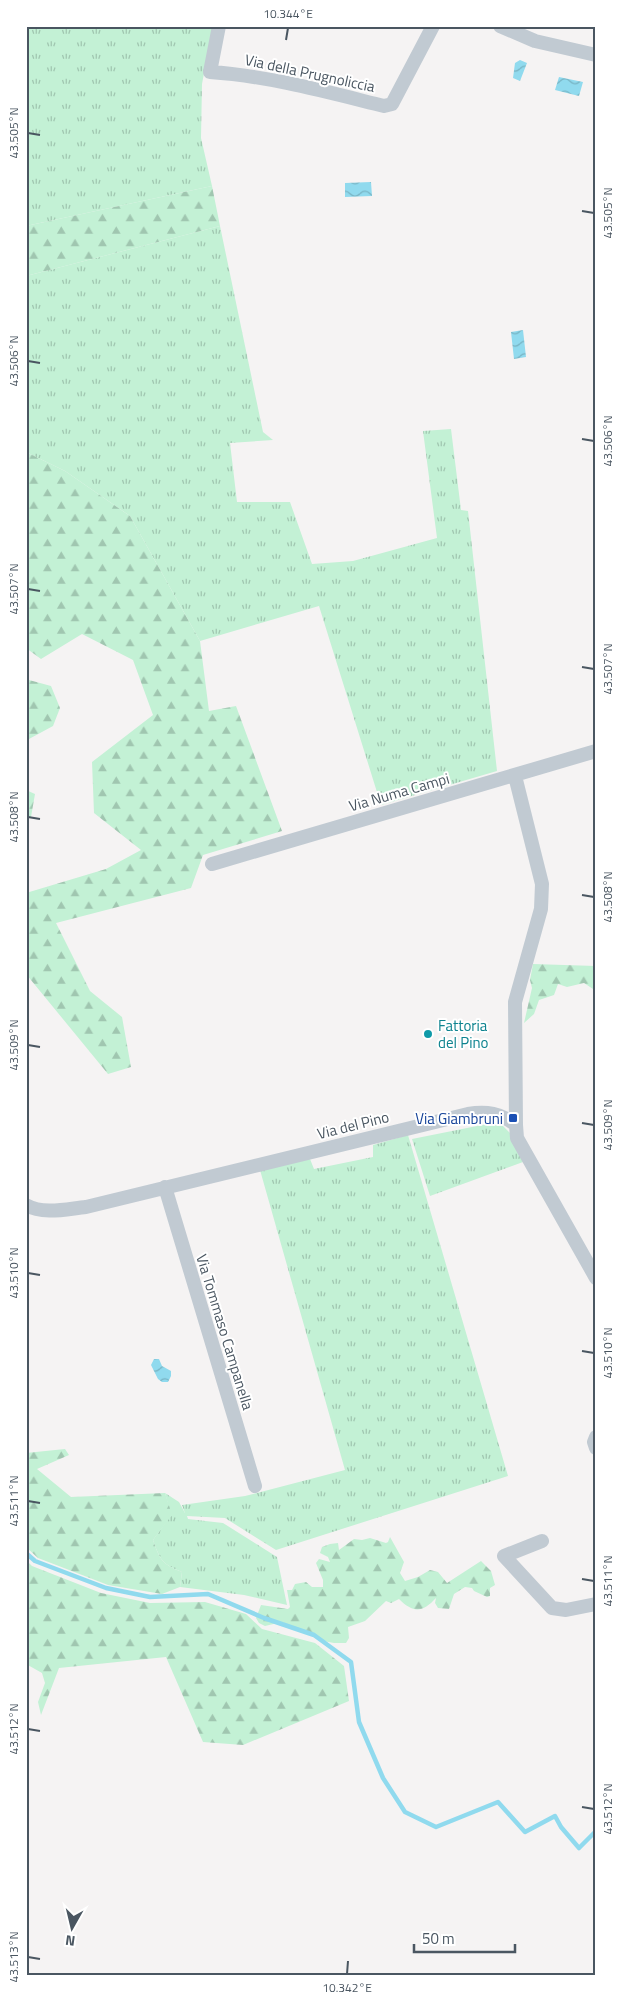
<svg xmlns="http://www.w3.org/2000/svg" width="622" height="2001" font-family="'Titillium Web',sans-serif">
<defs>
<pattern id="grass-tufts" width="24" height="20" patternUnits="userSpaceOnUse" patternTransform="scale(1.25)"><rect width="24" height="20" fill="#c3f1d5"/><path d="M3 7l-1-3M5 7V3M7 7l1-3M15 17l-1-3M17 17v-4M19 17l1-3" fill="none" stroke="#a0c6b0"/></pattern>
<pattern id="forest-firs" width="22" height="20" patternUnits="userSpaceOnUse" patternTransform="scale(1.25)"><rect width="22" height="20" fill="#c3f1d5"/><path d="M5 1l3.5 6h-7zM16 11l3.5 6h-7z" fill="#a0c6b0"/></pattern>
<pattern id="water-waves" width="16" height="10" patternUnits="userSpaceOnUse" patternTransform="scale(1.25)"><rect width="16" height="10" fill="#90daee"/><path d="M0 5q4-4 8 0t8 0" fill="none" stroke="#78b4c4"/></pattern>
</defs>
<rect width="100%" height="100%" fill="#f5f3f3"/>
<path fill="url(#grass-tufts)" d="M 26,26 L 213,26 L 202,84 L 201,138 L 212,186 L 26,226 Z
M 220,226 L 263,432 L 273,440 L 230,443 L 237,502 L 290,502 L 312,564 L 353,561 L 437,538 L 423,431 L 451,429 L 461,510 L 468,511 L 497,771 L 381,805 L 319,606 L 200,641 L 130,516 L 65,471 L 26,452 L 26,276 Z
M 492,1123 L 501,1124 L 510,1133 L 523,1162 L 430,1196 L 412,1139 Z
M 408,1135 L 508,1476 L 276,1550 L 225,1518 L 187,1516 L 188,1519 L 223,1523 L 277,1557 L 287,1605 L 244,1595 L 180,1587 L 182,1572 C 162,1564 160,1560 153,1540 L 171,1515 L 165,1493 L 179,1502 L 185,1513 L 182,1505 L 245,1496 L 345,1470 L 260,1170 L 310,1159 L 314,1169 L 373,1157 L 373,1145 Z"/>
<path fill="url(#forest-firs)" d="M 212,186 L 220,226 L 26,276 L 26,226 Z
M 26,452 L 65,471 L 130,516 L 200,641 L 209,711 L 236,706 L 282,831 L 203,855 L 191,888 L 56,923 L 90,991 L 122,1017 L 131,1067 L 108,1074 L 26,974 L 26,893 L 106,869 L 141,850 L 94,813 L 92,762 L 153,715 L 133,660 L 82,634 L 41,659 L 26,648 Z
M 29,680 L 51,686 L 60,708 L 53,726 L 29,739 L 26,736 L 26,681 Z
M 26,790 L 35,794 L 31,817 L 26,820 Z
M 533,964 L 596,966 L 596,991 L 584,983 L 567,987 L 558,984 L 554,995 L 539,1000 L 534,1014 L 524,1023 L 532,988 L 530,980 Z
M 65,1449 L 69,1455 L 37,1469 L 71,1497 L 165,1493 L 172,1515 L 153,1540 C 160,1560 162,1564 182,1572 L 180,1587 L 162,1594 L 108,1585 L 38,1558 L 26,1547 L 26,1453 Z
M 390,1537 L 404,1562 L 400,1573 L 405,1581 L 418,1577 L 430,1570 L 438,1572 L 447,1583 L 481,1561 L 491,1571 L 495,1585 L 490,1588 L 490,1596 L 487,1597 L 474,1591 L 472,1588 L 465,1587 L 454,1594 L 449,1609 L 438,1608 L 435,1603 L 436,1598 C 423,1612 414,1614 399,1599 L 391,1603 L 386,1601 L 365,1621 L 348,1627 L 349,1638 L 346,1643 L 334,1643 L 318,1640 L 308,1633 L 282,1622 L 265,1626 L 259,1623 L 256,1618 L 261,1605 L 288,1609 L 290,1607 L 287,1590 L 292,1590 L 295,1584 L 306,1582 L 312,1587 L 323,1587 L 323,1580 L 316,1563 L 319,1559 L 330,1562 L 328,1557 L 320,1553 L 322,1547 L 330,1544 L 338,1543 L 339,1550 L 354,1539 L 362,1540 L 370,1538 L 386,1543 L 388,1542 Z
M 26,1560 L 32,1566 L 101,1593 L 150,1603 L 205,1602 L 246,1614 L 262,1629 L 315,1643 L 344,1666 L 349,1701 L 243,1745 L 203,1742 L 166,1657 L 59,1668 L 41,1715 L 38,1702 L 45,1683 L 42,1673 L 26,1664 Z"/>
<path fill="url(#water-waves)" d="M 520,60 L 527,63 L 520,81 L 513,78 L 515,63 Z
M 559,77 L 583,82 L 579,96 L 555,90 Z
M 371,182 L 372,196 L 345,197 L 345,183 Z
M 523,330 L 526,357 L 514,359 L 511,332 Z
M 154,1359 L 159,1359 L 162,1366 L 171,1371 L 171,1376 L 168,1382 L 162,1382 L 158,1379 L 151,1365 Z"/>
<g fill="none" stroke-linecap="round" stroke-linejoin="round">
<path stroke="#90daee" stroke-width="4.5" d="M 26,1553 L 35,1561 L 106,1588 L 150,1597 L 208,1594 L 264,1618 L 314,1635 L 351,1662 L 359,1722 L 383,1778 L 405,1812 L 436,1827 L 498,1802 L 525,1832 L 555,1816 L 561,1827 L 579,1848 L 596,1831"/>
<path stroke="#c1cad2" stroke-width="14" d="M 219,26 L 210,72 C 269,76 327,92 384,106 L 392,104 L 433,26
M 500,26 L 535,41 L 596,55
M 515,776 L 542,884 L 541,909 L 515,1002 L 516,1125
M 212,864 L 596,751
M 165,1187 L 255,1486
M 26,1205 C 44,1215 66,1209 86,1207 L 468,1114 C 486,1111 501,1113 516,1125 L 517,1138 L 596,1278
M 596,1437 L 594,1442 L 596,1448
M 542,1541 L 504,1556 L 552,1608 L 566,1610 L 596,1604"/>
</g>
<path fill="none" stroke="#4a5661" stroke-width="2" d="M 286,40 L 288,28M 28,133 L 40,135M 582,211 L 594,213M 28,361 L 40,363M 582,439 L 594,441M 28,589 L 40,591M 582,667 L 594,669M 28,817 L 40,819M 582,895 L 594,897M 28,1045 L 40,1047M 582,1123 L 594,1125M 28,1273 L 40,1275M 582,1351 L 594,1353M 28,1501 L 40,1503M 582,1579 L 594,1581M 28,1729 L 40,1731M 582,1807 L 594,1809M 28,1957 L 40,1959M 347,1974 L 348,1961"/>
<circle fill="#0f9aa8" stroke="#fff" stroke-width="2" cx="428" cy="1034" r="5"/>
<rect fill="#1a4fb4" stroke="#fff" stroke-width="2" x="508" y="1113" width="10" height="10" rx="2.5"/>
<g text-anchor="middle" dominant-baseline="central" stroke-width="4" stroke-linejoin="round" paint-order="stroke">
<g font-size="15" fill="#4a5661" stroke="#fff">
<text transform="translate(310 73) rotate(12)">Via della Prugnoliccia</text>
<text transform="translate(399 792) rotate(-16)">Via Numa Campi</text>
<text transform="translate(353 1125) rotate(-14)">Via del Pino</text>
<text transform="translate(225 1332) rotate(73)">Via Tommaso Campanella</text>
</g>
<g font-size="15" fill="#0d838f" stroke="#fff" text-anchor="start">
<text x="438" y="1025">Fattoria<tspan x="438" dy="17">del Pino</tspan></text>
</g>
<g font-size="15" fill="#164399" stroke="#fff" text-anchor="end">
<text x="503" y="1118">Via Giambruni</text>
</g>
</g>
<rect width="622" height="2001" fill="none" stroke="#ffffff" stroke-width="55"/>
<g transform="translate(72 1928) rotate(188)" stroke="#ffffff" stroke-width="4" paint-order="stroke">
<path d="M0-4L9 19L0 12L-9 19Z" fill="#4a5661"/>
<text y="-8" font-size="14" font-weight="bold" text-anchor="middle" fill="#4a5661">N</text>
</g>
<path d="M414 1944v8h101v-8" fill="none" stroke="#4a5661" stroke-width="2.5"/>
<text x="422" y="1944" font-size="15" fill="#4a5661" stroke="#ffffff" stroke-width="4" paint-order="stroke">50 m</text>
<rect x="28" y="28" width="566" height="1946" fill="none" stroke="#4a5661" stroke-width="2"/>
<g font-size="12" text-anchor="middle" fill="#4a5661">
<text x="288" y="18">10.344°E</text>
<text transform="translate(14 133) rotate(-90)" y="4">43.505°N</text>
<text transform="translate(608 213) rotate(-90)" y="4">43.505°N</text>
<text transform="translate(14 361) rotate(-90)" y="4">43.506°N</text>
<text transform="translate(608 441) rotate(-90)" y="4">43.506°N</text>
<text transform="translate(14 589) rotate(-90)" y="4">43.507°N</text>
<text transform="translate(608 669) rotate(-90)" y="4">43.507°N</text>
<text transform="translate(14 817) rotate(-90)" y="4">43.508°N</text>
<text transform="translate(608 897) rotate(-90)" y="4">43.508°N</text>
<text transform="translate(14 1045) rotate(-90)" y="4">43.509°N</text>
<text transform="translate(608 1125) rotate(-90)" y="4">43.509°N</text>
<text transform="translate(14 1273) rotate(-90)" y="4">43.510°N</text>
<text transform="translate(608 1353) rotate(-90)" y="4">43.510°N</text>
<text transform="translate(14 1501) rotate(-90)" y="4">43.511°N</text>
<text transform="translate(608 1581) rotate(-90)" y="4">43.511°N</text>
<text transform="translate(14 1729) rotate(-90)" y="4">43.512°N</text>
<text transform="translate(608 1809) rotate(-90)" y="4">43.512°N</text>
<text transform="translate(14 1957) rotate(-90)" y="4">43.513°N</text>
<text x="347" y="1992">10.342°E</text>
</g>
</svg>
